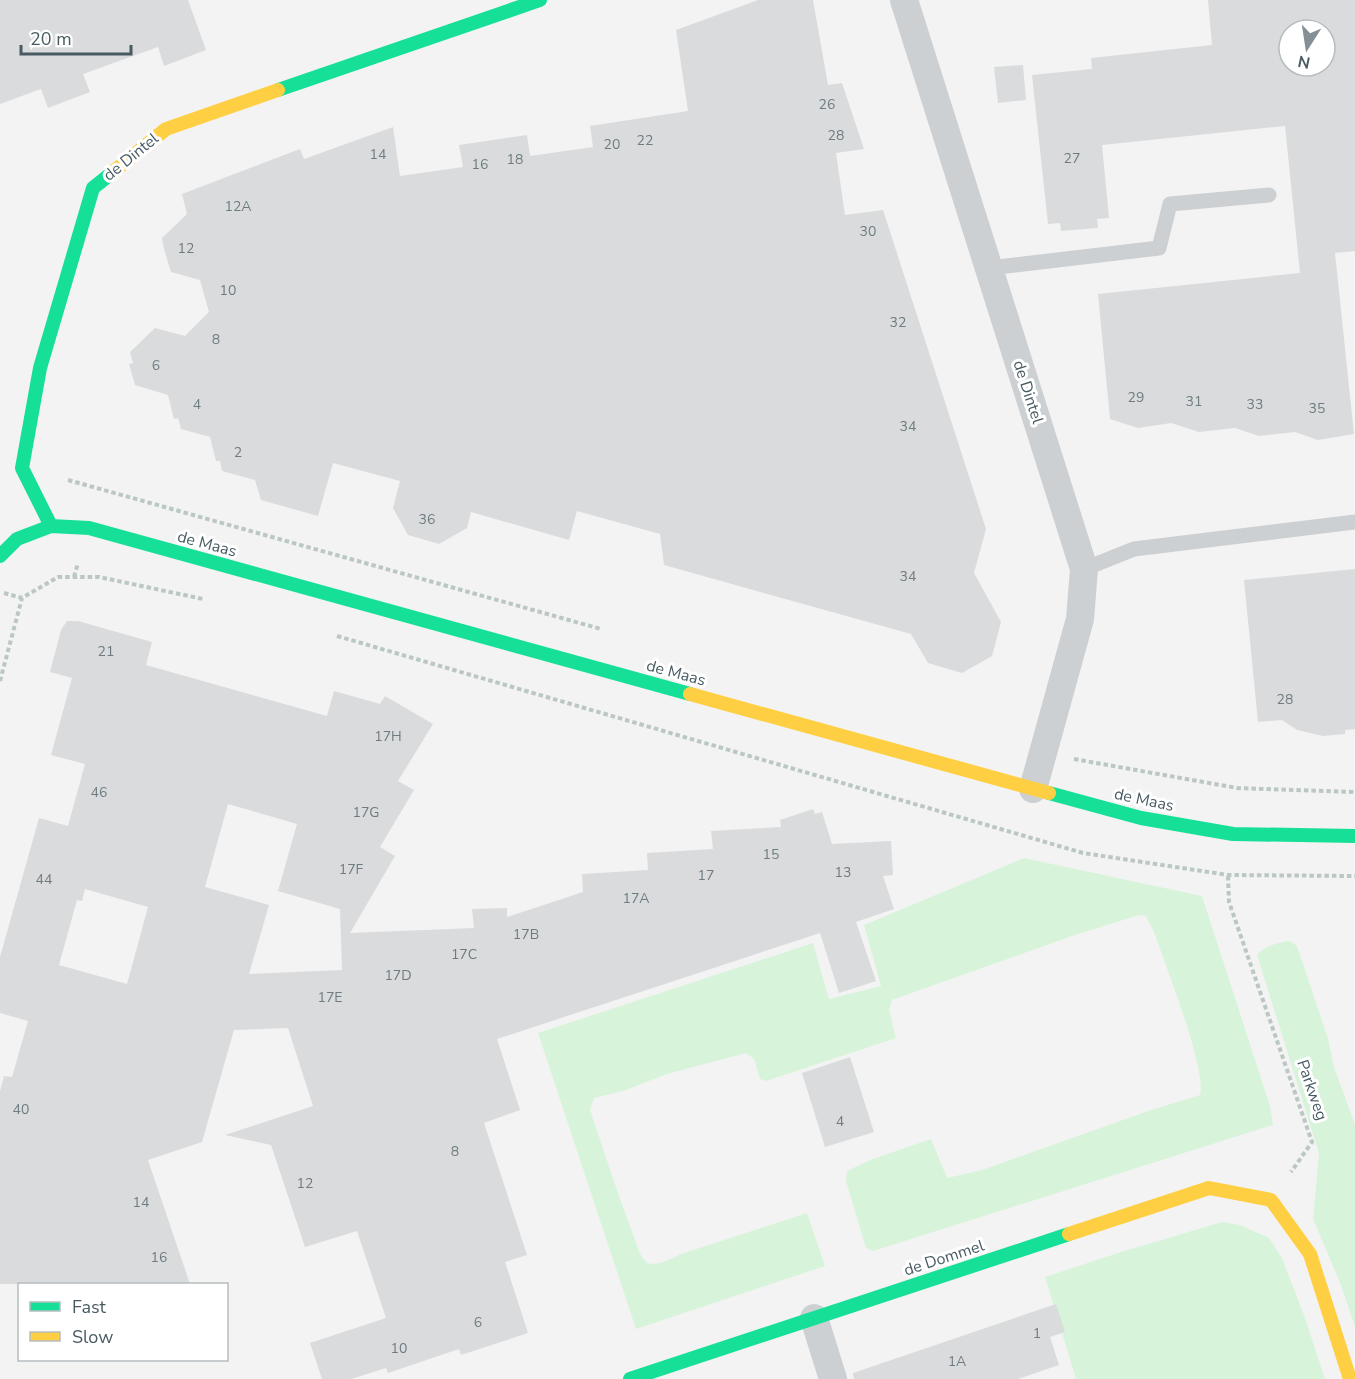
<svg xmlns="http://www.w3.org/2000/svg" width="1355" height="1379" font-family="'Nunito Sans',sans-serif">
<rect width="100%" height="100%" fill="#f4f3f3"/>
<path fill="#d7f4db" d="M 1024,858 L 1202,896 L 1270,1106 L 1273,1125 L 873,1251 L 866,1248 L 846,1181 L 847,1171 L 870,1160 L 931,1139 L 947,1178 L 982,1170 L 1148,1111 L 1200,1095 C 1207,1069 1164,962 1154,932 L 1146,916 L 1139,915 L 1075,935 L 892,1000 L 889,1010 L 896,1038 L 766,1081 L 760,1079 L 754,1059 L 746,1053 L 667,1074 L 623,1091 L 594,1098 L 590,1110 C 604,1151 617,1192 632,1232 C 636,1241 639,1255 646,1262 C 654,1268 673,1258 681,1254 L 807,1213 L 825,1266 L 636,1329 L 538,1033 L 813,943 L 829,999 L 881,986 L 864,925 Z
M 1290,941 L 1297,946 L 1328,1039 L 1334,1067 L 1355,1125 L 1355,1327 L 1341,1285 L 1313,1219 L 1319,1153 L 1257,955 C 1264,946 1279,942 1290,941 Z
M 1222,1222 L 1240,1225 L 1269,1238 L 1282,1258 L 1305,1318 L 1325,1379 L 1076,1379 L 1045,1277 L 1121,1252 Z"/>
<path fill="#dadbdc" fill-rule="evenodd" d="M 0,0 L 188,0 L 206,50 L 164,66 L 158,47 L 83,74 L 90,92 L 48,108 L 41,89 L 0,104 Z
M 758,0 L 813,0 L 828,85 L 842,83 L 864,149 L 836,153 L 845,215 L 883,210 L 986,529 L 974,573 L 1001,622 L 992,656 L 962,673 L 928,663 L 911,634 L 664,565 L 660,534 L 577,511 L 569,540 L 471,512 L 467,528 L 439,544 L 408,535 L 393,508 L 400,481 L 333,463 L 318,516 L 261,500 L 255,480 L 222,471 L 220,461 L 216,461 L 210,437 L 181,429 L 178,418 L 174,419 L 168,395 L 135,385 L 129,364 L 133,363 L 130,352 L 155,328 L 185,336 L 209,312 L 200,280 L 171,272 L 164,249 L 162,238 L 187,214 L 182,194 L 300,149 L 304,159 L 393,127 L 400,176 L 463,167 L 459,145 L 527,135 L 530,156 L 593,147 L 590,126 L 688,111 L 676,30 Z
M 1208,0 L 1355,0 L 1355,251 L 1335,253 L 1354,434 L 1318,440 L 1295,432 L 1259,436 L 1235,428 L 1199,432 L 1171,423 L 1138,428 L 1110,419 L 1098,294 L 1300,273 L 1285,126 L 1102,145 L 1109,218 L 1097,219 L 1098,228 L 1061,231 L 1060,223 L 1048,224 L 1032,75 L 1092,69 L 1091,58 L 1212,45 ZM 1289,30 L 1325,30 L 1325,66 L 1289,66 Z
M 1023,65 L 1026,100 L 998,103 L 994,67 Z
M 1355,569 L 1355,729 L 1345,730 L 1345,734 L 1323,736 L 1297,730 L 1282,720 L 1258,722 L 1244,580 Z
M 67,621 L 78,621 L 152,642 L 146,665 L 327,716 L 334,691 L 380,704 L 385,696 L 433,724 L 398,781 L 414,790 L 380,847 L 395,856 L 350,933 L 474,928 L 472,909 L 507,908 L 507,917 L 583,892 L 582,874 L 648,870 L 647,853 L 713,849 L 711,831 L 781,827 L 780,820 L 813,809 L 815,814 L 822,812 L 832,844 L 891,841 L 893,875 L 883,876 L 894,909 L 856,922 L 876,981 L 839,993 L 820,933 L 497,1039 L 520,1110 L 484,1123 L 527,1255 L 505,1262 L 528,1333 L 461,1355 L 459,1349 L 388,1373 L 386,1368 L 351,1379 L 322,1379 L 310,1343 L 386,1318 L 357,1231 L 305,1247 L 271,1145 L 225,1135 L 313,1106 L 288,1028 L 234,1030 L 202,1142 L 148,1160 L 190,1284 L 0,1284 L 0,1091 L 4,1076 L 12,1077 L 28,1021 L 0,1013 L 0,957 L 39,818 L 68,826 L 85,764 L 51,755 L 72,678 L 50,672 L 61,630 ZM 228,804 L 297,824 L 278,891 L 340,909 L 342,970 L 249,974 L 269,905 L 205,887 ZM 85,889 L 148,907 L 127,984 L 59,965 L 77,900 L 82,901 Z
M 850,1057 L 874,1132 L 825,1147 L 802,1073 Z
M 1056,1304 L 1065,1332 L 1050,1337 L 1059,1365 L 1018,1379 L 854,1379 L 853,1373 Z"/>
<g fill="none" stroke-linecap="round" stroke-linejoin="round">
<path stroke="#bbc8c2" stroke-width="4" stroke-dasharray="4.5 3" stroke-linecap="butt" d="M 68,480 L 601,629
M 74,577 L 78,563
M 4,593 L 22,598 L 58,577 L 99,577 L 203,599
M 337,636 L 1083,853 L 1228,875 L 1355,876
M 0,681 L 22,598
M 1074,759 L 1237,788 L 1355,792
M 1228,876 L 1229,902 L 1312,1142 L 1291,1172"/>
<path stroke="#cdd0d2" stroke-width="15" d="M 989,268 L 1159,248 L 1170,204 L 1269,195
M 1084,569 L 1134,549 L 1355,522"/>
<path stroke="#cdd0d2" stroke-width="28" d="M 904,0 L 1084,569 L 1080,619 L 1033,789
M 814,1318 L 833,1379"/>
<path stroke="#16e098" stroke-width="14" d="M 278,90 L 540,0
M 51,526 L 22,468 L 40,368 L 93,188 L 113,172
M 0,556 L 17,539 L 51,526 L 89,528 L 690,694
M 1049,793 L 1141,818 L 1233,834 L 1355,836
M 630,1379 L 1069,1234"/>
<path stroke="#ffcf43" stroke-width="14" d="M 113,172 L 166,129 L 278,90
M 690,694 L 1049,793
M 1069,1234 L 1209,1188 L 1271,1200 L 1310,1254 L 1350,1379"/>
</g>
<g text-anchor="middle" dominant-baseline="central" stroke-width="6" stroke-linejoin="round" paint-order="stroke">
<g font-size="14" fill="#6e7c82">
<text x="827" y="104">26</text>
<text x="836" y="135">28</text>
<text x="645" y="140">22</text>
<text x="612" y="144">20</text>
<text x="378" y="154">14</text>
<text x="1072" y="158">27</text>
<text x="515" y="159">18</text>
<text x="480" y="164">16</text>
<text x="238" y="206">12A</text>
<text x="868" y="231">30</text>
<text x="186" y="248">12</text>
<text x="228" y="290">10</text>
<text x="898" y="322">32</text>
<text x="216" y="339">8</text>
<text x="156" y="365">6</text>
<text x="1136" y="397">29</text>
<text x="1194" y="401">31</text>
<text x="197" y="404">4</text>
<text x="1255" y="404">33</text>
<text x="1317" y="408">35</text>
<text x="908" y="426">34</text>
<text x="238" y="452">2</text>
<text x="427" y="519">36</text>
<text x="908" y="576">34</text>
<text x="106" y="651">21</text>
<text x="1285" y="699">28</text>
<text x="388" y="736">17H</text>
<text x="99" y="792">46</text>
<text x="366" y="812">17G</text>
<text x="771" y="854">15</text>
<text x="351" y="869">17F</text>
<text x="843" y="872">13</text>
<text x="706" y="875">17</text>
<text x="44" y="879">44</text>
<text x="636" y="898">17A</text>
<text x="526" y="934">17B</text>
<text x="464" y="954">17C</text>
<text x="398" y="975">17D</text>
<text x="330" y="997">17E</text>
<text x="21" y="1109">40</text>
<text x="840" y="1121">4</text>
<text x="455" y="1151">8</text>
<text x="305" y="1183">12</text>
<text x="141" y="1202">14</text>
<text x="159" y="1257">16</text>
<text x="478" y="1322">6</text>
<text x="1037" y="1333">1</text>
<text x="399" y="1348">10</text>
<text x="957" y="1361">1A</text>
</g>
<g font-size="16" fill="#485b62" stroke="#fff">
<text transform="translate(131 157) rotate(-39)">de Dintel</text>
<text transform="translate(1028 392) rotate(72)">de Dintel</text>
<text transform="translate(207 544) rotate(15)">de Maas</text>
<text transform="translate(676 673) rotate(15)">de Maas</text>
<text transform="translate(1144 800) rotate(12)">de Maas</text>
<text transform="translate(1312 1090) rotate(71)">Parkweg</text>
<text transform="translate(944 1258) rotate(-18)">de Dommel</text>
</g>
</g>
<rect x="18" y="1283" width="210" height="78" fill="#ffffff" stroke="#b6bdc0" stroke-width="1.5"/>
<rect x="30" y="1302" width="30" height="9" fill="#16e098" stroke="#b6bdc0" stroke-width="1.5"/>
<text x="72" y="1313" font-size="18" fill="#485b62">Fast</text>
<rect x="30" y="1332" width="30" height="9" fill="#ffcf43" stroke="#b6bdc0" stroke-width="1.5"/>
<text x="72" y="1343" font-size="18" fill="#485b62">Slow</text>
<g transform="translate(1307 48) rotate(192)"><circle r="28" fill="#ffffff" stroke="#b6bdc0" stroke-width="1.5"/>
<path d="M0-4.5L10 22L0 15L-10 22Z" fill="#849095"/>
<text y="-9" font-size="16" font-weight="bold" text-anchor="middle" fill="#485b62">N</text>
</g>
<path d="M21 45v9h110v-9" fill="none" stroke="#485b62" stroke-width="3"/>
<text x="30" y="45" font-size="18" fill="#485b62" stroke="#ffffff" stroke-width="4.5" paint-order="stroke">20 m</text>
</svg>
